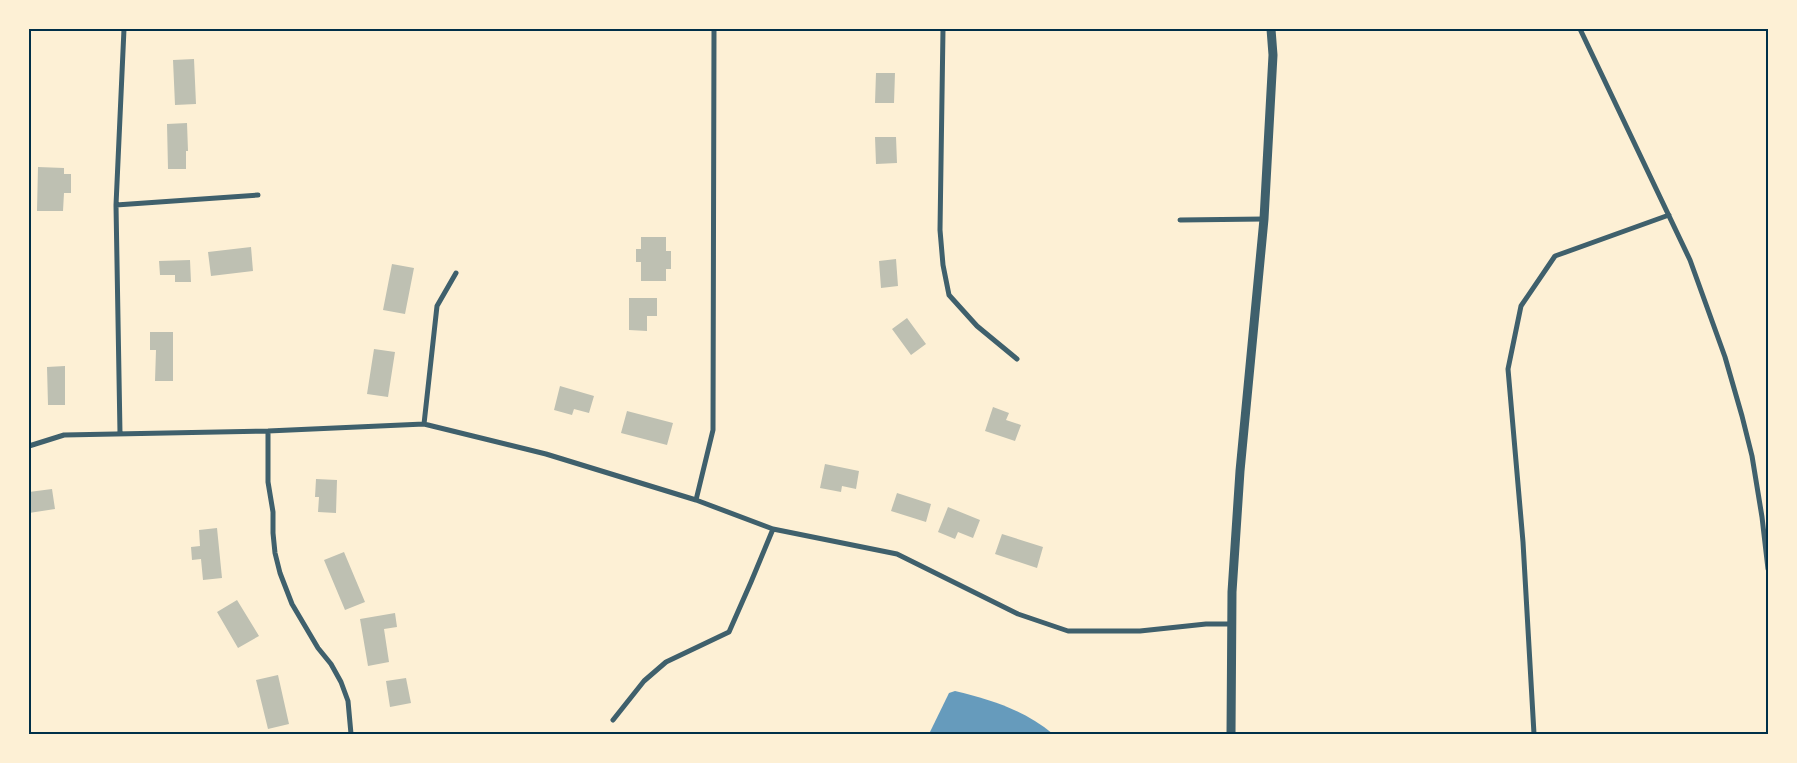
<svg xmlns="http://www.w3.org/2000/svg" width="1797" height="763" font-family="Literata,serif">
<rect width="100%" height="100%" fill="#fdf0d5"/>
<path fill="#669bbc" d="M 955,691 C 992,700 1024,710 1053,734 L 929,734 L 949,693 Z"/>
<path fill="#bec0b2" d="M 194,59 L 196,104 L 175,105 L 173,60 Z
M 876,73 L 895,73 L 894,103 L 875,103 Z
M 187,123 L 188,151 L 186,151 L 186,169 L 168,169 L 167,124 Z
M 875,137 L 896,137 L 897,163 L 876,164 Z
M 38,167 L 64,168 L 64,174 L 71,174 L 71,193 L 64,193 L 63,211 L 37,211 Z
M 641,237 L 666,237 L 666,251 L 671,251 L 671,269 L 666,269 L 666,281 L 641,281 L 641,262 L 636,262 L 636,249 L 641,249 Z
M 251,247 L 253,271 L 211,276 L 208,252 Z
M 896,259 L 898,286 L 881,288 L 879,261 Z
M 190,260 L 191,282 L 175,282 L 175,275 L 160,275 L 159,261 Z
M 392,264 L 414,268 L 405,314 L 383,310 Z
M 629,298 L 657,298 L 657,316 L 647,316 L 647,331 L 629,330 Z
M 907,318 L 926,344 L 911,355 L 892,329 Z
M 150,332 L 173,332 L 173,381 L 155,381 L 156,350 L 150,350 Z
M 374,349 L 395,352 L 388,397 L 367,394 Z
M 65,366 L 65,405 L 48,405 L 47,367 Z
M 560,386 L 594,396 L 589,413 L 574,409 L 572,415 L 554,410 Z
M 993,407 L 1009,413 L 1006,420 L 1021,425 L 1015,441 L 985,431 Z
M 627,411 L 673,423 L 667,445 L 621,433 Z
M 825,464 L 859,471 L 856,489 L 842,486 L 841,492 L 820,488 Z
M 316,479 L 337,480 L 336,513 L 318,512 L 319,497 L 315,497 Z
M 52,489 L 55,509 L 29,513 L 29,492 Z
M 897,493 L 931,504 L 926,522 L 891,511 Z
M 948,507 L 980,520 L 973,538 L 958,532 L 955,539 L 938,532 Z
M 217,528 L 222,578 L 203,580 L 201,559 L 192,560 L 191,547 L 200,546 L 199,530 Z
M 1002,534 L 1043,547 L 1037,568 L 995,554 Z
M 344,552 L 365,602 L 345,610 L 324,560 Z
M 237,600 L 259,636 L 238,648 L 217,612 Z
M 395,613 L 397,627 L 384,629 L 389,662 L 368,666 L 360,619 Z
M 278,675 L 289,724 L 268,729 L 256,680 Z
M 406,678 L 411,703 L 390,707 L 386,681 Z"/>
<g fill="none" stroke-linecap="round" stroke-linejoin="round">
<path stroke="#3f606c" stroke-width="5" d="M 943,29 L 940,230 L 943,265 L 949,295 L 977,326 L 1017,359
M 1580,29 L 1690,260 L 1725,357 L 1742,416 L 1752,456 L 1762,517 L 1768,569
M 116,205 L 258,195
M 1180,220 L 1264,219
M 424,424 L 437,306 L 456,273
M 268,431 L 268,482 L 273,512 L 273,533 L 275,553 L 280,573 L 292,604 L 318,648 L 331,664 L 341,682 L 348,701 L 351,734
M 120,433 L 116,205 L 124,29
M 29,446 L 64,435 L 268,431 L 424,424 L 546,454 L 696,500 L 773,529 L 897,554 L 1018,614 L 1068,631 L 1140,631 L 1206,624 L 1231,624
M 696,500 L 713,430 L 714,29
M 613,720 L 644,681 L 666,662 L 729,632 L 751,582 L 773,529
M 1534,734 L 1523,542 L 1508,369 L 1521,306 L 1555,256 L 1669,215"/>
<path stroke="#3f606c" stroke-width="9" d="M 1231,734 L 1232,592 L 1240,471 L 1264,219 L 1273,55 L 1271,29"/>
</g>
<rect width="1797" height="763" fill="none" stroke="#fdf0d5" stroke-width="60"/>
<rect x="30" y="30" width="1737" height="703" fill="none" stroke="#003049" stroke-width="2"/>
</svg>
